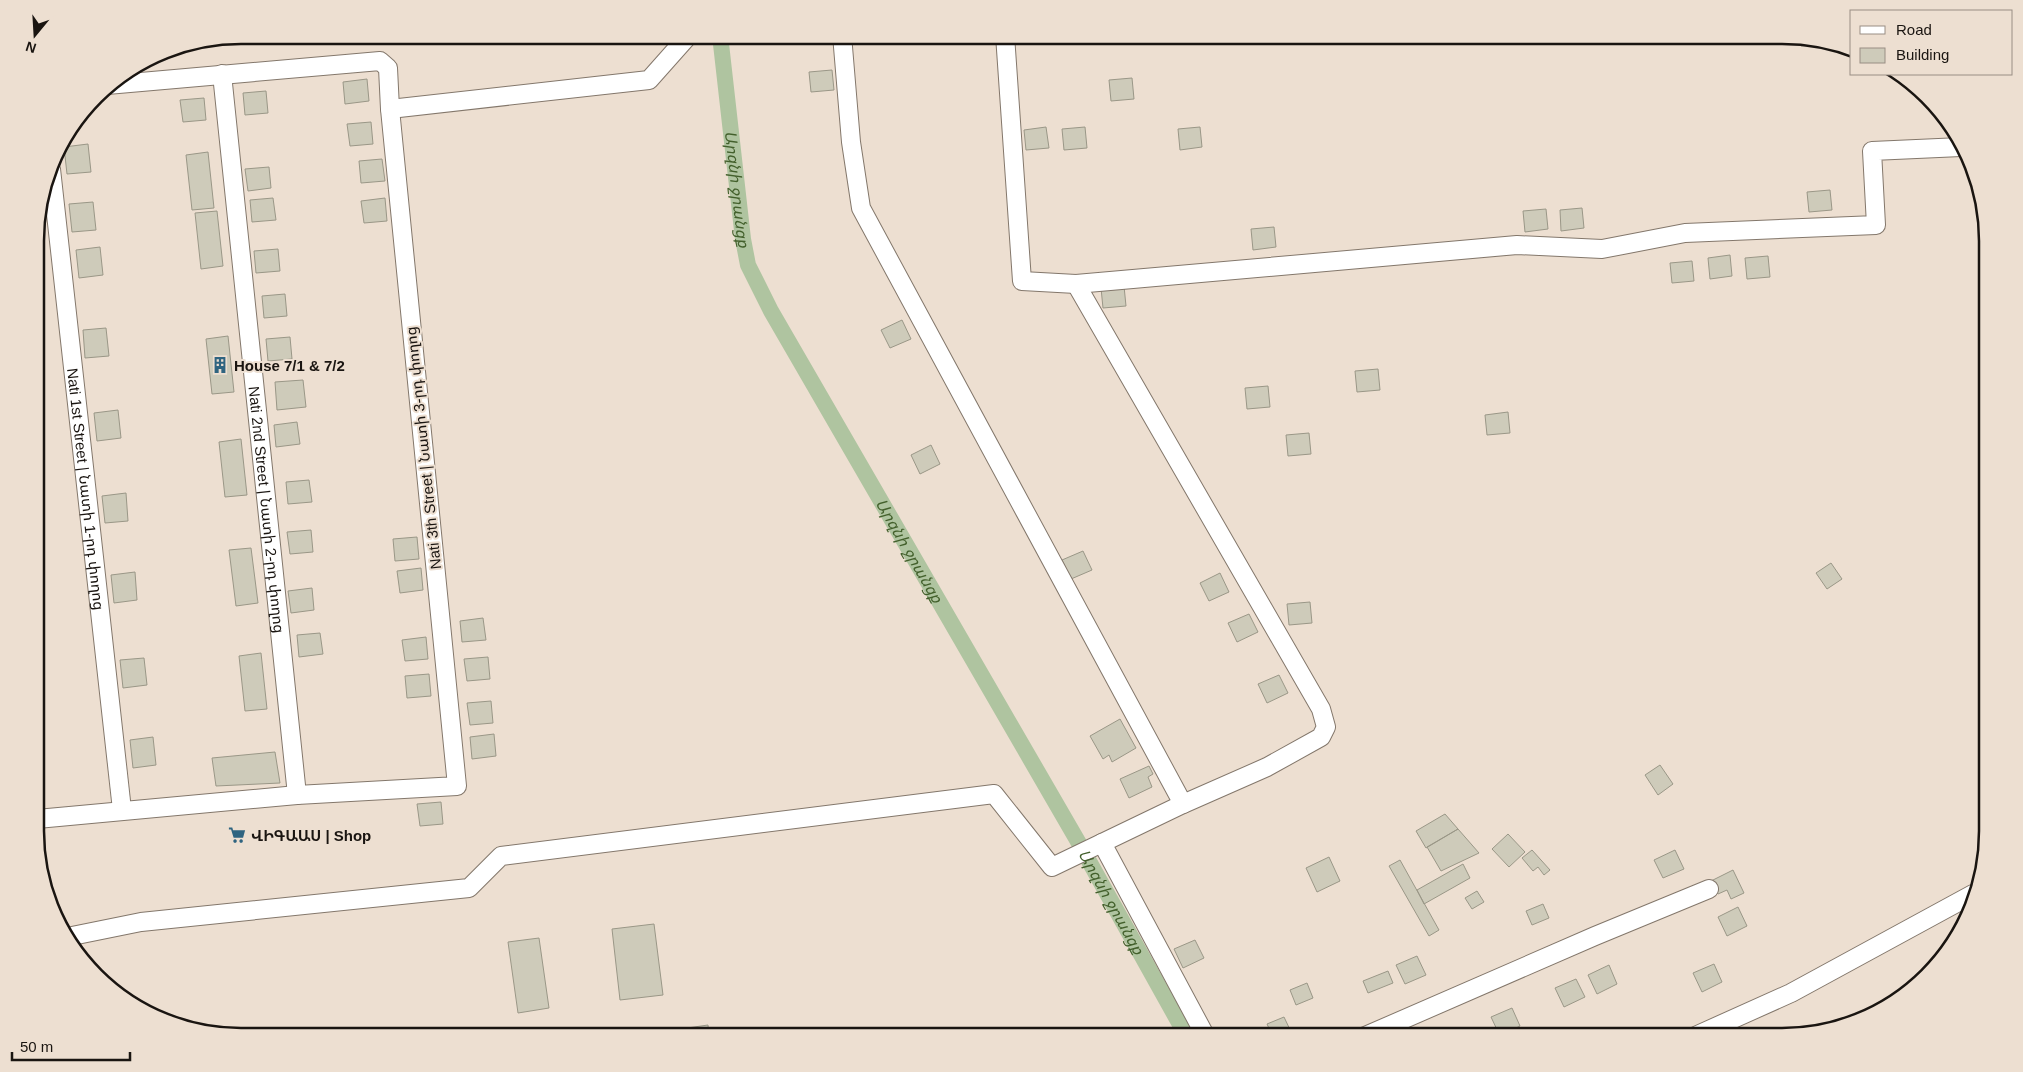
<svg xmlns="http://www.w3.org/2000/svg" width="2023" height="1072" font-family="Arial,'Noto Sans Armenian',sans-serif">
<rect width="100%" height="100%" fill="#eddfd1"/>
<g fill="none" stroke-linecap="round" stroke-linejoin="round">
<path stroke="#afc4a0" stroke-width="16" id="s1" d="M 720,35 L 743,239 L 748,265 L 771,311 L 1080,845 L 1187,1037"/>
</g>
<path fill="#cecbba" stroke="#9a9787" d="M 1801,39 L 1821,44 L 1801,46 Z
M 832,70 L 834,90 L 811,92 L 809,72 Z
M 1132,78 L 1134,99 L 1111,101 L 1109,80 Z
M 367,79 L 369,101 L 345,104 L 343,82 Z
M 266,91 L 268,113 L 245,115 L 243,93 Z
M 204,98 L 206,120 L 183,122 L 180,100 Z
M 371,122 L 373,144 L 350,146 L 347,124 Z
M 1046,127 L 1049,148 L 1026,150 L 1024,130 Z
M 1085,127 L 1087,148 L 1064,150 L 1062,129 Z
M 1200,127 L 1202,147 L 1180,150 L 1178,129 Z
M 88,144 L 91,172 L 67,174 L 64,147 Z
M 208,152 L 214,208 L 192,210 L 186,155 Z
M 382,159 L 385,181 L 361,183 L 359,161 Z
M 269,167 L 271,188 L 248,191 L 245,169 Z
M 1830,190 L 1832,210 L 1809,212 L 1807,192 Z
M 273,198 L 276,220 L 252,222 L 250,200 Z
M 385,198 L 387,221 L 364,223 L 361,201 Z
M 93,202 L 96,230 L 72,232 L 69,204 Z
M 1582,208 L 1584,228 L 1561,231 L 1560,210 Z
M 1546,209 L 1548,229 L 1525,232 L 1523,211 Z
M 217,211 L 223,266 L 201,269 L 195,213 Z
M 1274,227 L 1276,247 L 1253,250 L 1251,229 Z
M 100,247 L 103,275 L 79,278 L 76,250 Z
M 278,249 L 280,271 L 256,273 L 254,251 Z
M 1730,255 L 1732,276 L 1710,279 L 1708,258 Z
M 1768,256 L 1770,277 L 1747,279 L 1745,258 Z
M 1692,261 L 1694,281 L 1672,283 L 1670,263 Z
M 1124,286 L 1126,306 L 1103,308 L 1101,288 Z
M 285,294 L 287,316 L 264,318 L 262,296 Z
M 902,320 L 911,339 L 890,348 L 881,330 Z
M 106,328 L 109,356 L 85,358 L 83,330 Z
M 228,336 L 234,392 L 212,394 L 206,339 Z
M 290,337 L 292,359 L 268,361 L 266,339 Z
M 1378,369 L 1380,390 L 1357,392 L 1355,371 Z
M 303,380 L 306,407 L 277,410 L 275,382 Z
M 1268,386 L 1270,407 L 1247,409 L 1245,388 Z
M 118,410 L 121,438 L 97,441 L 94,413 Z
M 1508,412 L 1510,433 L 1487,435 L 1485,415 Z
M 297,422 L 300,444 L 276,447 L 274,425 Z
M 1309,433 L 1311,454 L 1288,456 L 1286,435 Z
M 241,439 L 247,495 L 225,497 L 219,442 Z
M 931,445 L 940,464 L 920,474 L 911,455 Z
M 309,480 L 312,502 L 288,504 L 286,482 Z
M 126,493 L 128,521 L 105,523 L 102,496 Z
M 311,530 L 313,552 L 290,554 L 287,532 Z
M 417,537 L 419,559 L 395,561 L 393,539 Z
M 251,548 L 258,603 L 236,606 L 229,550 Z
M 1083,551 L 1092,570 L 1071,579 L 1062,560 Z
M 1831,563 L 1842,579 L 1827,589 L 1816,573 Z
M 421,568 L 423,590 L 400,593 L 397,571 Z
M 135,572 L 137,600 L 114,603 L 111,575 Z
M 1220,573 L 1229,592 L 1209,601 L 1200,583 Z
M 312,588 L 314,610 L 291,613 L 288,591 Z
M 1310,602 L 1312,623 L 1289,625 L 1287,604 Z
M 1249,614 L 1258,632 L 1237,642 L 1228,623 Z
M 483,618 L 486,640 L 462,642 L 460,621 Z
M 320,633 L 323,654 L 299,657 L 297,635 Z
M 426,637 L 428,659 L 405,661 L 402,640 Z
M 261,653 L 267,709 L 245,711 L 239,656 Z
M 488,657 L 490,679 L 467,681 L 464,659 Z
M 144,658 L 147,685 L 123,688 L 120,660 Z
M 429,674 L 431,696 L 407,698 L 405,676 Z
M 1279,675 L 1288,693 L 1267,703 L 1258,684 Z
M 491,701 L 493,723 L 470,725 L 467,703 Z
M 1120,719 L 1136,748 L 1112,762 L 1109,755 L 1103,759 L 1090,736 Z
M 494,734 L 496,756 L 472,759 L 470,737 Z
M 153,737 L 156,765 L 133,768 L 130,740 Z
M 275,752 L 280,783 L 216,786 L 212,758 Z
M 1660,765 L 1673,784 L 1658,795 L 1645,775 Z
M 1149,766 L 1153,774 L 1148,777 L 1152,787 L 1129,798 L 1120,779 Z
M 441,802 L 443,824 L 420,826 L 417,804 Z
M 1445,814 L 1458,829 L 1426,848 L 1416,831 Z
M 1458,829 L 1479,853 L 1441,871 L 1427,847 Z
M 1508,834 L 1525,852 L 1509,867 L 1492,849 Z
M 1532,850 L 1550,870 L 1544,875 L 1538,867 L 1533,871 L 1522,858 Z
M 1675,850 L 1684,869 L 1663,878 L 1654,860 Z
M 1329,857 L 1340,881 L 1317,892 L 1306,868 Z
M 1400,860 L 1439,930 L 1429,936 L 1389,866 Z
M 1463,864 L 1470,878 L 1424,904 L 1417,890 Z
M 1733,870 L 1744,893 L 1731,899 L 1727,890 L 1718,894 L 1711,881 Z
M 1477,891 L 1484,902 L 1472,909 L 1465,898 Z
M 1543,904 L 1549,918 L 1532,925 L 1526,911 Z
M 1738,907 L 1747,926 L 1727,936 L 1718,917 Z
M 654,924 L 663,995 L 620,1000 L 612,929 Z
M 539,938 L 549,1008 L 518,1013 L 508,942 Z
M 1195,940 L 1204,958 L 1183,968 L 1174,949 Z
M 1417,956 L 1426,975 L 1405,984 L 1396,965 Z
M 1714,964 L 1722,982 L 1702,992 L 1693,973 Z
M 1609,965 L 1617,984 L 1597,994 L 1588,975 Z
M 1388,971 L 1393,983 L 1368,993 L 1363,981 Z
M 1576,979 L 1585,997 L 1564,1007 L 1555,988 Z
M 1307,983 L 1313,998 L 1296,1005 L 1290,990 Z
M 1512,1008 L 1520,1026 L 1500,1036 L 1491,1017 Z
M 1284,1017 L 1293,1036 L 1273,1037 L 1267,1024 Z
M 708,1025 L 709,1037 L 646,1037 L 646,1034 Z"/>
<g fill="none" stroke-linecap="round" stroke-linejoin="round">
<g stroke="#83776b" stroke-width="20">
<g id="minor">
<path d="M 842,35 L 851,142 L 861,208 L 1183,804"/>
<path d="M 1005,35 L 1022,281 L 1076,284 L 1517,245 L 1602,249 L 1685,233 L 1876,225 L 1872,151 L 1961,147"/>
<path id="s2" d="M 222,74 L 297,795"/>
<path d="M 390,109 L 649,80 L 689,35"/>
<path id="s3" d="M 51,169 L 122,810"/>
<path d="M 37,819 L 297,795 L 457,786 L 390,109 L 388,68 L 380,61 L 107,85"/>
<path d="M 1102,843 L 1206,1037"/>
<path d="M 67,937 L 141,922 L 469,888 L 501,856 L 994,794 L 1052,867 L 1183,804 L 1267,767 L 1321,737 L 1326,727 L 1321,709 L 1076,284"/>
<path d="M 1363,1037 L 1595,936 L 1709,889"/>
<path d="M 1693,1037 L 1791,993 L 1973,894"/>
</g>
</g>
<use href="#minor" stroke="#fff" stroke-width="18"/>
</g>
<defs>
<g id="building-bare" transform="scale(1.35)"><path d="M-4-6H4V6H1V3H-1V6H-4ZM-2.5-4.3h1.7v1.8h-1.7ZM.8-4.3h1.7v1.8H.8ZM-2.5-1h1.7V.8h-1.7ZM.8-1h1.7V.8H.8Z" fill="#2f6480" stroke="#eddfd1" stroke-width="2.5" paint-order="stroke"/></g>
<g id="supermarket-bare" transform="scale(1.35)"><path d="M-6-5.5h2.5l.6 2H6L4.5 2H-2.5L-4.4-4H-6ZM-1.5 3.2a1.3 1.3 0 1 0 .1 0ZM3 3.2a1.3 1.3 0 1 0 .1 0Z" fill="#2f6480" stroke="#eddfd1" stroke-width="2.5" paint-order="stroke"/></g>
</defs>
<g fill-rule="evenodd">
<use href="#building-bare" x="220" y="365"/>
<use href="#supermarket-bare" x="237" y="835"/>
</g>
<g text-anchor="middle" dominant-baseline="central" stroke-width="4" stroke-linejoin="round" paint-order="stroke">
<g font-size="15" font-weight="bold" fill="#1a1511" stroke="#eddfd1" text-anchor="start">
<text x="234" y="365">House 7/1 &amp; 7/2</text>
<text x="251" y="835">ՎԻԳԱԱՍ | Shop</text>
</g>
<g font-size="15" fill="#1a1511" stroke="#eddfd1">
<text transform="translate(423 448) rotate(-96)">Nati 3th Street | Նատի 3-րդ փողոց</text>
<text stroke="none"><textPath href="#s3" startOffset="322">Nati 1st Street | Նատի 1-րդ փողոց</textPath></text>
<text stroke="none"><textPath href="#s2" startOffset="438">Nati 2nd Street | Նատի 2-րդ փողոց</textPath></text>
</g>
<g font-size="16" font-style="italic" fill="#43602c" stroke="#eddfd1">
<text stroke="none"><textPath href="#s1" startOffset="155">Արզնի ջրանցք</textPath></text>
<text stroke="none"><textPath href="#s1" startOffset="560">Արզնի ջրանցք</textPath></text>
<text stroke="none"><textPath href="#s1" startOffset="965">Արզնի ջրանցք</textPath></text>
</g>
</g>
<path d="M0 0H2023V1072H0ZM241 44H1782A197 197 0 0 1 1979 241V831A197 197 0 0 1 1782 1028H241A197 197 0 0 1 44 831V241A197 197 0 0 1 241 44Z" fill="#eddfd1" fill-rule="evenodd"/>
<path fill="none" stroke="#1a1511" stroke-width="2.5" d="M241 44H1782A197 197 0 0 1 1979 241V831A197 197 0 0 1 1782 1028H241A197 197 0 0 1 44 831V241A197 197 0 0 1 241 44Z"/>
<rect x="1850" y="10" width="162" height="65" fill="#eddfd1" stroke="#998e84"/>
<rect x="1860" y="26" width="25" height="8" fill="#ffffff" stroke="#998e84"/>
<text x="1896" y="35" font-size="15" fill="#1a1511">Road</text>
<rect x="1860" y="48" width="25" height="15" fill="#cecbba" stroke="#998e84"/>
<text x="1896" y="60" font-size="15" fill="#1a1511">Building</text>
<g transform="translate(35 35) rotate(198)" stroke="#eddfd1" stroke-width="4" paint-order="stroke">
<path d="M0-4L9 19L0 12L-9 19Z" fill="#1a1511"/>
<text y="-8" font-size="14" font-weight="bold" text-anchor="middle" fill="#1a1511">N</text>
</g>
<path d="M12 1052v8h118v-8" fill="none" stroke="#1a1511" stroke-width="2.5"/>
<text x="20" y="1052" font-size="15" fill="#1a1511" stroke="#eddfd1" stroke-width="4" paint-order="stroke">50 m</text>
</svg>
